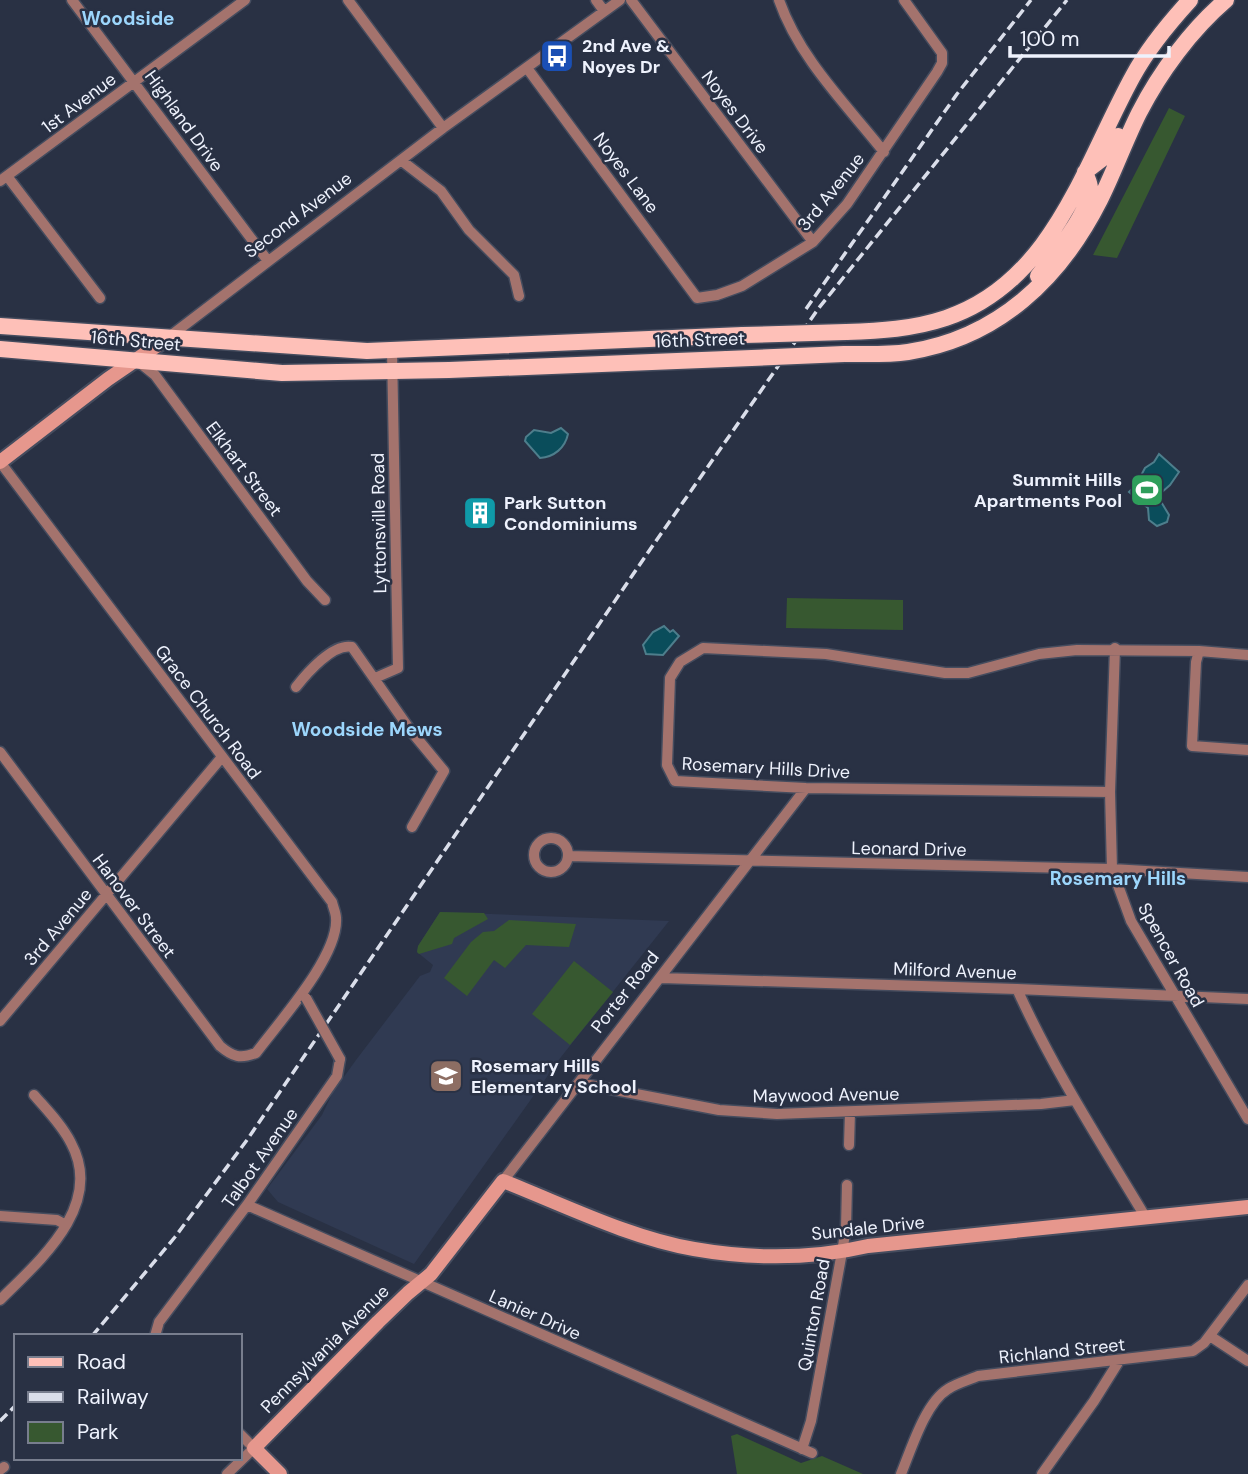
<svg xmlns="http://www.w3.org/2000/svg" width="1248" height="1474" font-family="'DM Sans',sans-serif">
<rect width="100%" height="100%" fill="#293144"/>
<path fill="#303a52" d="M 440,912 L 669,921 L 561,1057 L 414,1264 L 278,1202 L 267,1189 L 322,1115 L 333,1092 L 356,1060 L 420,976 L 430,972 L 433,965 L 417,952 L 418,946 Z"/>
<path fill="#375830" d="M 1169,108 L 1185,116 L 1117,258 L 1093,255 Z
M 787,598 L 903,600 L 903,630 L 786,628 Z
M 440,912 L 484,913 L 488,919 L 454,938 L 452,944 L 419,954 L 417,952 L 418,946 Z
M 509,920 L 576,924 L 569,947 L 526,945 L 505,968 L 494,960 L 467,996 L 444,978 L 471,942 L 483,932 L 494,931 Z
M 574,961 L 613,992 L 570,1045 L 532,1014 Z
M 737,1434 L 801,1463 L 822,1456 L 863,1474 L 737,1474 L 731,1436 Z"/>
<path fill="#0a4d5b" stroke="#4e7e8c" stroke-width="2" d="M 561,428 L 568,434 C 565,448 554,457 540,458 L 525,441 L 526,437 L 534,430 L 551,433 Z
M 1159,454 L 1179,472 L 1170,485 L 1162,492 L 1160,500 L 1169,515 L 1167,522 L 1157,526 L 1149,520 L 1148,508 L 1129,492 L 1136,485 L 1145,468 L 1154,462 Z
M 664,626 L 670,632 L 673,630 L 679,636 L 663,655 L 646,654 L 643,645 L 653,632 Z"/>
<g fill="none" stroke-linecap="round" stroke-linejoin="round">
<g stroke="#454c5e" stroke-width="13">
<path id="street" d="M 72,0 L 268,261
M 348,0 L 443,128
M 596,0 L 604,11
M 631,0 L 813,242
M 779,0 C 799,58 846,104 884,152
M 527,68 L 697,298 L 717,295 L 742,286 L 813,242 L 847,204 L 937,72 L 942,63 L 942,53 L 904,0
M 402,161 L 441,191 L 469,230 L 514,275 L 519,296
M 7,176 L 100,298
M 0,181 L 245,0
M 169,337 L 443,128 L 620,0
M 139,362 L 155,375 L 307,581 L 325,600
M 0,462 L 332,902 C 333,907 336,913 336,918 C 339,956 279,1022 256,1053 C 240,1059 233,1057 220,1046 L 0,752
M 1115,648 L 1110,792 L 1112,869 L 1131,921 L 1248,1119
M 1199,651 L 1196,662 L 1192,746 L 1248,750
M 375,678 L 398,668 L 392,351
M 296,687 C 307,673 333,643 352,647 L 411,731 L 444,771 L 412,827
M 1110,792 L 806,788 L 675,781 L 667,765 L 670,678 L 680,662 L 703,648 L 826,654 L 945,673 L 968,673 L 1039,654 L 1077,650 L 1199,651 L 1248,655
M534 855a17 17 0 1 1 34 0a17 17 0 1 1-34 0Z
M 568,856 L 1112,869 L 1248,877
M 661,978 L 1017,989 L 1248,999
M 1017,989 C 1053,1069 1101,1143 1146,1218
M 0,1021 L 222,757
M 579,1083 L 719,1110 L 777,1114 L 1041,1104 L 1075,1100
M 849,1145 L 850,1112
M 503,1181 L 806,788
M 247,1205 L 812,1453
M 0,1216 L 57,1220 L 66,1225
M 0,1300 C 39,1261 105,1206 71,1143 C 62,1125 47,1110 34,1095
M 155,1336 L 159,1322 L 247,1205 L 337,1076 L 340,1059
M 1210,1336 L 1248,1361
M 802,1449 L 811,1421 L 842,1252 L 846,1228 L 847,1185
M 0,1470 L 4,1467
M 227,1474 L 254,1448 L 240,1434
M 901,1474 C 911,1450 925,1403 948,1389 C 957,1383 969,1380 978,1376 L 1193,1351 L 1204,1343 L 1248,1285
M 1042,1474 L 1094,1401 L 1119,1361"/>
</g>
<g stroke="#454c5e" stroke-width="18">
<path id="secondary" d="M 0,462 L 108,379 L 168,338
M 280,1474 L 254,1448 L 378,1322 L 408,1293 L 431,1274 L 503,1181 C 564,1205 630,1238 694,1249 C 751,1259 812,1259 868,1246 L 1248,1207"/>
</g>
<g stroke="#454c5e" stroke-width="19">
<path id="primary" d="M 1085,172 L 1110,153 L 1118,136
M 1038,276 C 1053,256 1090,213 1090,188 C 1090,183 1087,178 1085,172
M 0,326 L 367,351 L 743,335
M 846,332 C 880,331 913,329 946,318 C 1053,282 1084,165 1133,76 C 1148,48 1169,23 1190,0
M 0,349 L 282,373 L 449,370 L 727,359
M 844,354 C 865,354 887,355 908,352 C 998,338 1060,279 1100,200 C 1114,172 1125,141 1139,113 C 1160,72 1191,30 1226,0"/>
</g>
<use href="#street" stroke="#a4736d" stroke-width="10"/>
<use href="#secondary" stroke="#e6978d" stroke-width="14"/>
<use href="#primary" stroke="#fec0b8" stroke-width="16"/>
<path stroke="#dadeea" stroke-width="3.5" stroke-dasharray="10 5" stroke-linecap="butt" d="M 806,309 L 957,94 L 1031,0
M 92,1336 L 175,1237 L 247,1140 L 649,551 L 818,309 L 1067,0
M 0,1421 L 16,1405"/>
<g stroke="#454c5e" stroke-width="13" stroke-linecap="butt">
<path id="street-bridge" d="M 306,998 L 340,1059"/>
</g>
<g stroke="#454c5e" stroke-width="19" stroke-linecap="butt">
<path id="primary-bridge" d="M 743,335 L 846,332
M 727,359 L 844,354"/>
</g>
<use href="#street-bridge" stroke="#a4736d" stroke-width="10"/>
<use href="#primary-bridge" stroke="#fec0b8" stroke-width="16"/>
</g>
<defs>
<g id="bus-square" transform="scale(1.75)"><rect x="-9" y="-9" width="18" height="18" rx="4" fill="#1a4fb4" stroke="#293144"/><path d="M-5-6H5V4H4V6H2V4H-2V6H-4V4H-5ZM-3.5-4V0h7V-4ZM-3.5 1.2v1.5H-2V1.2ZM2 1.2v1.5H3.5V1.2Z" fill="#fff"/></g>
<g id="stadium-square" transform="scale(1.75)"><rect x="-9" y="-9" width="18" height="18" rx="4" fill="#2e9e5b" stroke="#293144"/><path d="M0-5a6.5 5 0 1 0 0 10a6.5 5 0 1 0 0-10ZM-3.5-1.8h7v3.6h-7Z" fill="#fff"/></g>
<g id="building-square" transform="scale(1.75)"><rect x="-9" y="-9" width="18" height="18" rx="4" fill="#0f9aa8" stroke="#293144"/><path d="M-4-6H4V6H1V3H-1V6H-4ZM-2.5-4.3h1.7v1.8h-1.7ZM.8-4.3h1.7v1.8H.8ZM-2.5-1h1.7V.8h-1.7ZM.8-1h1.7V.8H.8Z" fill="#fff"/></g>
<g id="school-square" transform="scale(1.75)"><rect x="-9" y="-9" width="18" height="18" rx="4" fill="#8d6e63" stroke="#293144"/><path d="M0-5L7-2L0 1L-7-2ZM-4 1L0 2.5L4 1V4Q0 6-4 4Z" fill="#fff"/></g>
</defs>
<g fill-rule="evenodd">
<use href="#bus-square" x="557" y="56"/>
<use href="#stadium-square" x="1147" y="490"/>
<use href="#building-square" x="480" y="513"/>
<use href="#school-square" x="446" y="1076"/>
</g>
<g text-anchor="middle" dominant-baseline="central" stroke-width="5" stroke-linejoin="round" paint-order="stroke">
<g font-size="18" font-weight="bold" fill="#eef2fd" stroke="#293144" text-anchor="start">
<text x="582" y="46">2nd Ave &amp;<tspan x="582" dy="21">Noyes Dr</tspan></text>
<text x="1122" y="480" text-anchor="end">Summit Hills<tspan x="1122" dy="21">Apartments Pool</tspan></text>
<text x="504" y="503">Park Sutton<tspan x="504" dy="21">Condominiums</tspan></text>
<text x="471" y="1066">Rosemary Hills<tspan x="471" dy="21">Elementary School</tspan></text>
</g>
<g font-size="18" fill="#eef2fd" stroke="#293144">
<text transform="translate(79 103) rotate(-37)">1st Avenue</text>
<text transform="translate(735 112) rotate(53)">Noyes Drive</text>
<text transform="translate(184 121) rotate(54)">Highland Drive</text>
<text transform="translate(626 173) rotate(53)">Noyes Lane</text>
<text transform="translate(831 192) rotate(-51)">3rd Avenue</text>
<text transform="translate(298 215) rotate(-37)">Second Avenue</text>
<text transform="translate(700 340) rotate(-2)">16th Street</text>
<text transform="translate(136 341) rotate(5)">16th Street</text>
<text transform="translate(244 469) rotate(53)">Elkhart Street</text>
<text transform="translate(379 523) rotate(-91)">Lyttonsville Road</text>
<text transform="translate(208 712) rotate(53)">Grace Church Road</text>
<text transform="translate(766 768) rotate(3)">Rosemary Hills Drive</text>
<text transform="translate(909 849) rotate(1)">Leonard Drive</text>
<text transform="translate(134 906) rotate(53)">Hanover Street</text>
<text transform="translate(58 927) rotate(-50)">3rd Avenue</text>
<text transform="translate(1171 955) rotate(61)">Spencer Road</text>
<text transform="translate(955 971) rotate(2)">Milford Avenue</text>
<text transform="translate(625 992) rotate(-52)">Porter Road</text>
<text transform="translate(826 1095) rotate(-1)">Maywood Avenue</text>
<text transform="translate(260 1158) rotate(-55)">Talbot Avenue</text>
<text transform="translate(868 1228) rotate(-6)">Sundale Drive</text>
<text transform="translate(535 1315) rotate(24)">Lanier Drive</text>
<text transform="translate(814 1315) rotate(-80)">Quinton Road</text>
<text transform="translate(325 1349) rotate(-45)">Pennsylvania Avenue</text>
<text transform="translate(1062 1351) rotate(-6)">Richland Street</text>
</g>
<g font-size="19" font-weight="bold" fill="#9cd6fc" stroke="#293144">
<text x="128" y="18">Woodside</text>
<text x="367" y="729">Woodside Mews</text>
<text x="1118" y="878">Rosemary Hills</text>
</g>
</g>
<rect x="14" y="1334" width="228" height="126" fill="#293144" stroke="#787e8e" stroke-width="2"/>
<rect x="28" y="1357" width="35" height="10" fill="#fec0b8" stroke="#787e8e" stroke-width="2"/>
<text x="77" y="1369" font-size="21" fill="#eef2fd">Road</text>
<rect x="28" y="1392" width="35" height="10" fill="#dadeea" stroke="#787e8e" stroke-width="2"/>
<text x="77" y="1404" font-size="21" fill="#eef2fd">Railway</text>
<rect x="28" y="1422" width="35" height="21" fill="#375830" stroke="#787e8e" stroke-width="2"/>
<text x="77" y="1439" font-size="21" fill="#eef2fd">Park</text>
<path d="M1010 46v10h159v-10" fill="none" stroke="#eef2fd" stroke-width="3.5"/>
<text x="1020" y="46" font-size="21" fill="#eef2fd" stroke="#293144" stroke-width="5" paint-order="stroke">100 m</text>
</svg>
